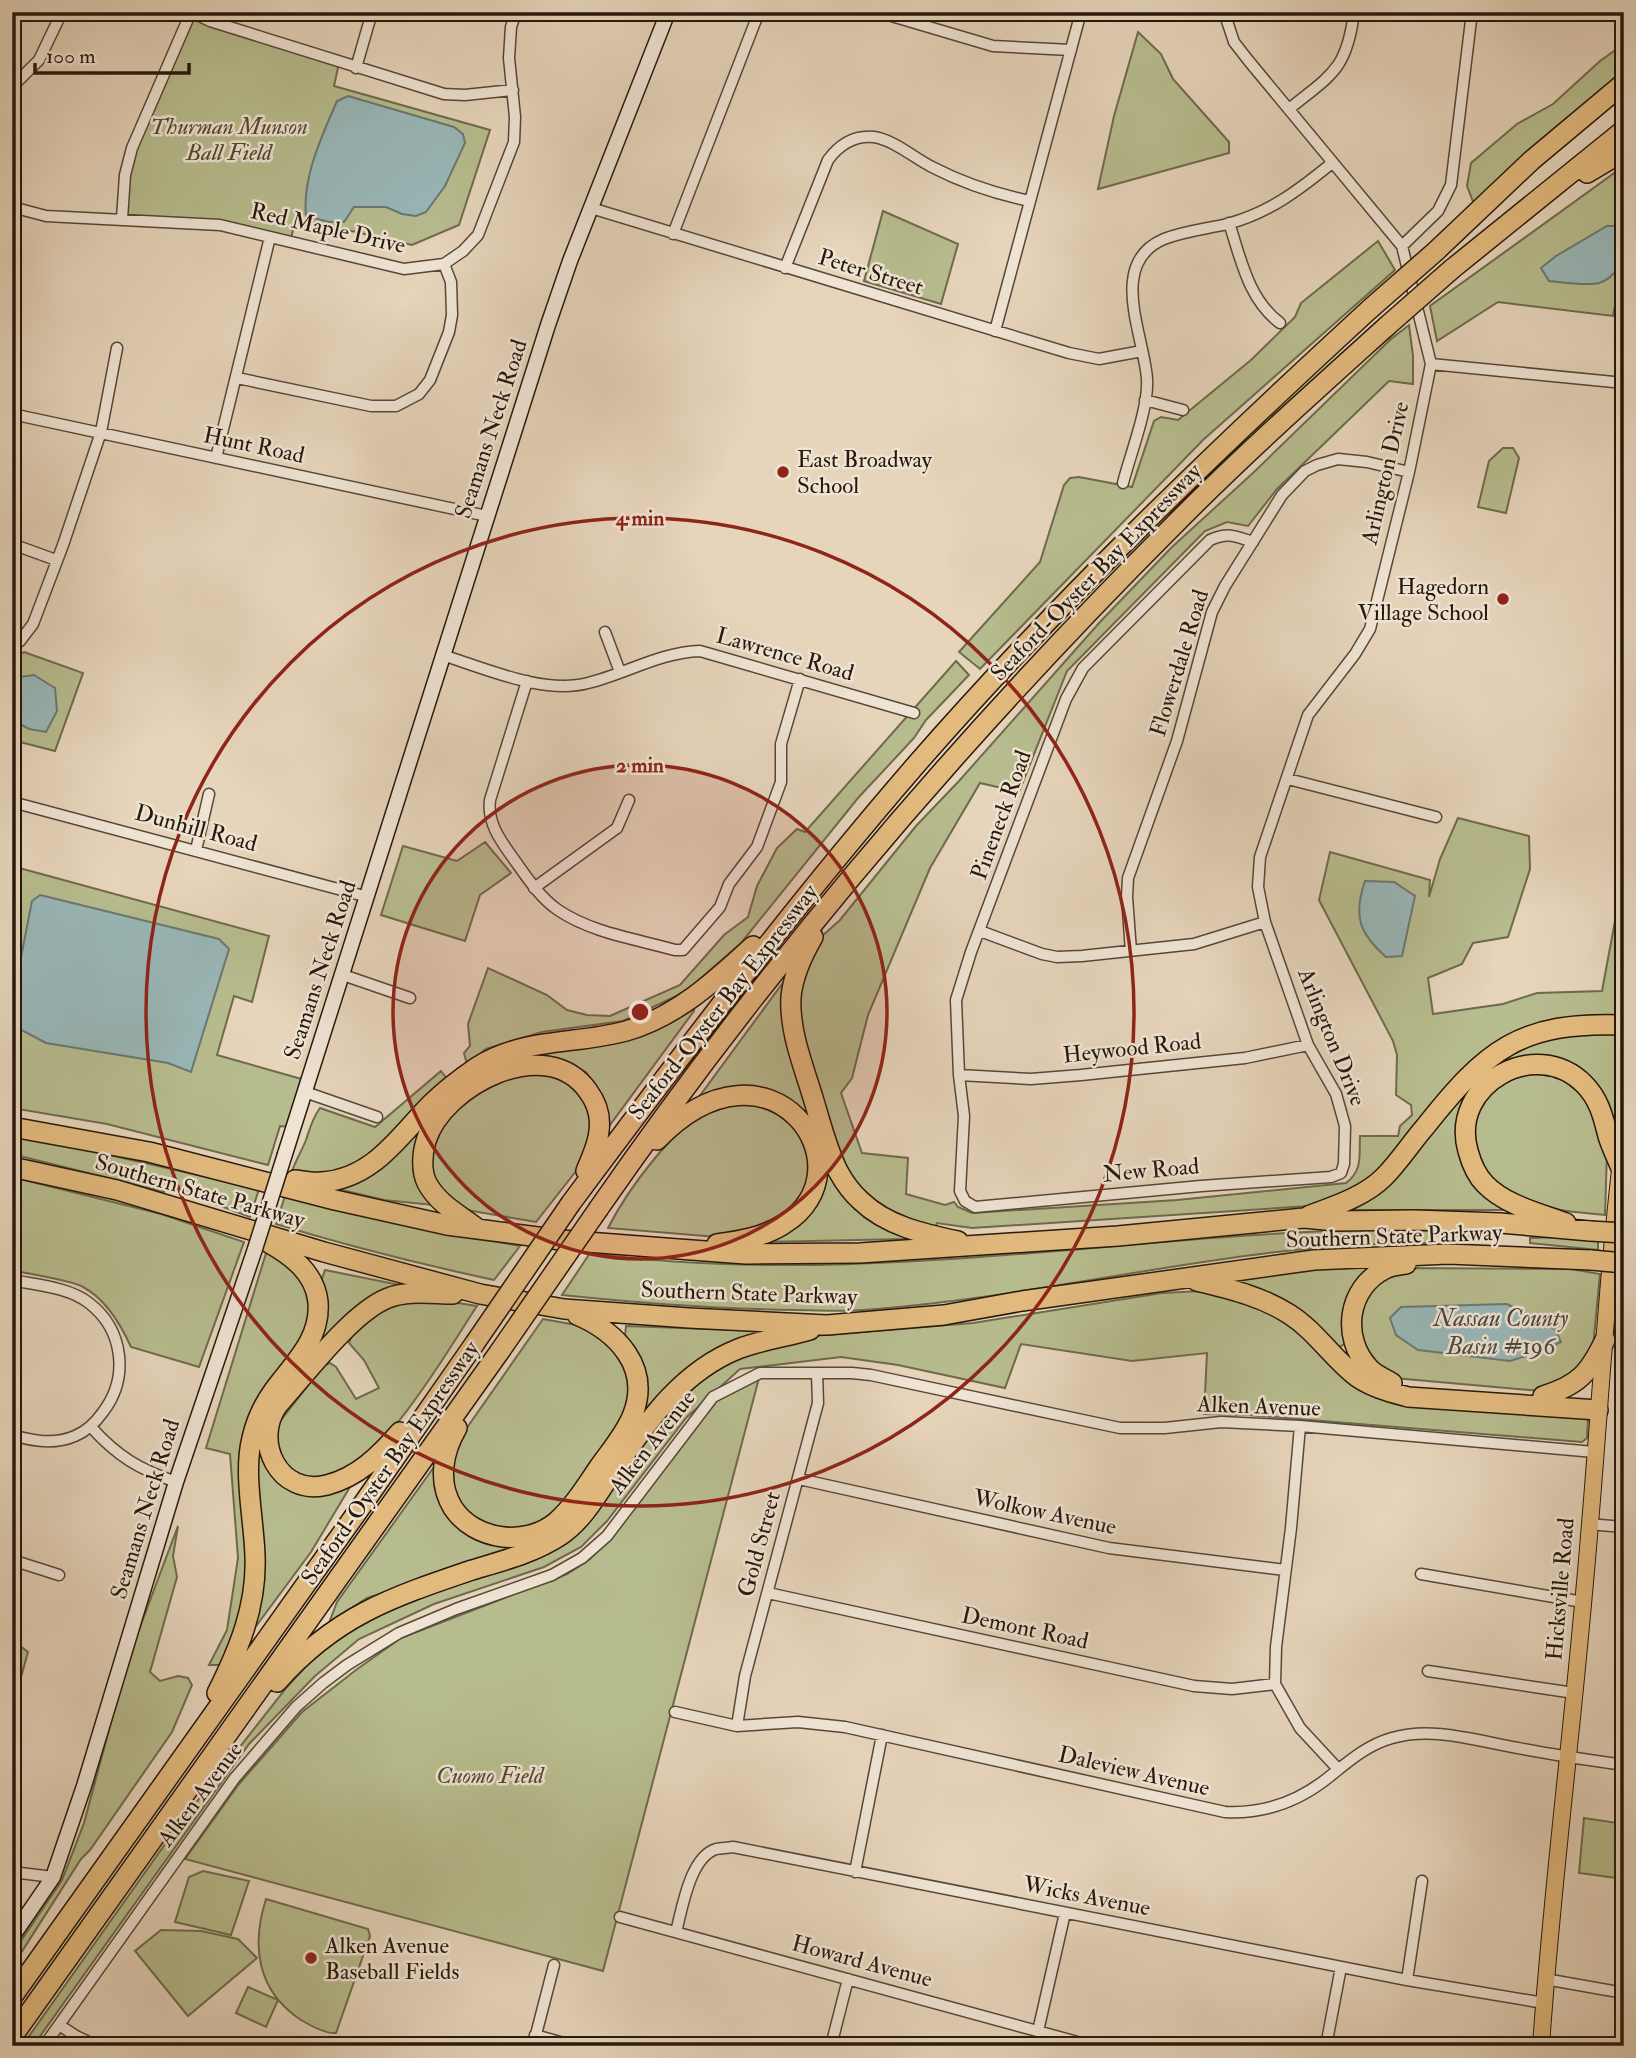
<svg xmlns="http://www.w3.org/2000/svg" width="1636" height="2058" font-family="'IM FELL Double Pica',serif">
<rect width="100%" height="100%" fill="#e6d4bb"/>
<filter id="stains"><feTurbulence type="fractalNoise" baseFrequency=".00286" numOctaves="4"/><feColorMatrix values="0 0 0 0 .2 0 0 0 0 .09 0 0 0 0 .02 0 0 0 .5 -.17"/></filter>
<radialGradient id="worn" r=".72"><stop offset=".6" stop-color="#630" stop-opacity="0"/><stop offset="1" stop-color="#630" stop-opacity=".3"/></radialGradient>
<path fill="#b7bc8e" stroke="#6e6a4c" stroke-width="2" d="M 192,15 L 339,63 L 334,86 L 490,130 L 459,225 L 412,245 L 295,218 L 291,240 L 218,223 L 124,218 L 128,175 L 134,149 Z
M 1138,32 L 1161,54 L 1173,79 L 1229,142 L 1229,153 L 1098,189 L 1114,116 Z
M 1624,44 L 1624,70 L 1474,204 L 1467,186 L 1471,163 L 1517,124 L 1553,104 L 1600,61 Z
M 1624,166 L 1624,282 L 1616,300 L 1613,316 L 1498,302 L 1437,341 L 1430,306 Z
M 883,211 L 958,244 L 941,304 L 864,281 Z
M 1378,241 L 1395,270 L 1203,440 L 980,669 L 959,652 L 1040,562 L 1064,485 L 1070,478 L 1079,477 L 1132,487 L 1154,421 L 1161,417 L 1178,420 L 1251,360 L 1295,317 L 1301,303 Z
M 1409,325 L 1413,356 L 1413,384 L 1389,381 L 1277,489 L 1248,526 L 1227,522 L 1205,531 L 1067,671 L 1019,792 L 980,783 L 930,868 L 868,1015 L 852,1078 L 841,1093 L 862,1153 L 908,1158 L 906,1194 L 945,1205 L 954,1202 L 958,1207 L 972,1213 L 1177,1200 L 1346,1183 C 1363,1170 1359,1156 1360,1136 L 1398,1136 L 1400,1126 L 1412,1115 L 1411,1105 L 1396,1095 L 1397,1055 L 1393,1041 L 1319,900 L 1330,852 L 1430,880 L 1429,897 L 1440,859 L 1458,818 L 1529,836 L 1530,869 L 1508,937 L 1473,943 L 1462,964 L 1428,978 L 1433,1014 L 1503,1004 L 1537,993 L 1602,991 L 1615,921 L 1624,920 L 1624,1008 L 1622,1011 L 1624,1016 L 1519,1033 L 1377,1177 L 1358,1191 L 1309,1206 L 972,1228 L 937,1223 L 935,1228 L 913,1224 L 864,1200 L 837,1161 L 796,1008 L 812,945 L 840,920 L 916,826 L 959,781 L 1100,622 L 1171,548 L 1254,472 L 1391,339 Z
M 1503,448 L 1513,448 L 1519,458 L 1506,513 L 1478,507 L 1489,461 Z
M 24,652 L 83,673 L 55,751 L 12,740 L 12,660 Z
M 956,661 L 969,675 L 926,720 L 914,738 L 858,798 L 741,943 L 685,992 L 623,1021 L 542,1032 L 486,1049 L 467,1064 L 464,1053 L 470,1046 L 468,1024 L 488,968 L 547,995 L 567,1010 L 587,1015 L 610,1016 L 680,985 L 724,935 L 748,917 L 757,886 L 777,848 L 797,829 L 805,832 Z
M 485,842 L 511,873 L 480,895 L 465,941 L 381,915 L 403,846 L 457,861 Z
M 12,866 L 269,936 L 252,1002 L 234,996 L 217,1055 L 305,1080 L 290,1127 L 280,1126 L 268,1165 L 107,1124 L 12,1108 Z
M 793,969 L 813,1121 L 809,1123 L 794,1106 L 701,1102 L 699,1097 Z
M 694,1006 L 694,1011 L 604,1133 L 603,1099 L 586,1072 L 557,1060 L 512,1059 Z
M 1624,1030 L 1624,1066 L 1618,1140 L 1608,1108 L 1555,1060 L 1480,1082 L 1463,1150 L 1510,1210 L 1347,1210 L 1484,1065 L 1542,1035 Z
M 1532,1067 L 1565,1074 L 1589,1093 L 1607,1152 L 1605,1215 C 1561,1211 1499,1207 1477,1161 C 1476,1157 1471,1151 1471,1146 C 1469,1136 1477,1111 1479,1099 Z
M 441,1071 L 447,1079 L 380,1150 L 334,1175 L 292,1171 C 296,1160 302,1150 306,1140 C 310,1128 312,1119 320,1108 L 375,1127 Z
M 517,1071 L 552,1071 L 592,1105 L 595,1135 L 580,1166 L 536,1222 L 461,1209 L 434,1184 L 428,1148 L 446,1112 Z
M 749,1099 L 784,1110 L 808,1139 L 812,1174 L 799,1207 L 778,1222 L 717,1237 L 608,1228 C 627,1191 674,1125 713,1108 C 723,1103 738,1102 749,1099 Z
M 425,1118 L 433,1205 L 384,1200 L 334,1188 Z
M 12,1133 L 259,1189 L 250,1217 L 167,1186 L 164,1192 L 12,1154 Z
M 827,1162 L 906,1235 L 905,1239 L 759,1242 L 772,1236 Z
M 12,1177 L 161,1214 L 244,1242 L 199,1367 L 131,1347 C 121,1325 106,1299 83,1287 C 71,1280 28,1274 12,1270 Z
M 285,1196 L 406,1224 L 520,1246 L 494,1280 C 420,1264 348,1246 276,1224 Z
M 1388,1229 L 1475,1232 L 1481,1237 L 1430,1235 L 1430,1243 C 1239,1241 1053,1297 863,1310 C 840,1312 817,1310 794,1310 C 716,1309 639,1303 562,1295 L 590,1253 C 856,1289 1122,1234 1388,1229 Z
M 1558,1237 L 1598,1239 L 1598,1250 L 1530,1243 L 1530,1238 Z
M 267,1250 L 296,1265 L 310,1288 L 314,1317 L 301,1345 L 260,1400 L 248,1596 L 222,1665 L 209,1665 L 227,1630 L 238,1558 L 230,1454 L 206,1448 Z
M 1377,1261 L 1348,1338 L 1343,1345 L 1337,1348 L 1238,1283 L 1239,1277 Z
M 1403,1268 L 1571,1269 L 1600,1274 L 1593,1347 L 1574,1379 L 1540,1391 L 1394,1378 L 1378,1364 L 1361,1340 L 1359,1310 L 1371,1288 Z
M 325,1270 L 400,1285 L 325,1345 C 315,1331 318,1286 325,1270 Z
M 1202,1291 L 1268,1306 L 1361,1384 L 1588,1418 L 1587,1438 L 1582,1442 L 1248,1415 L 1204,1414 L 1207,1353 L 1132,1361 L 1021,1344 L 1005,1388 L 898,1365 L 841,1357 L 740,1369 L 686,1418 L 607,1521 L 581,1547 L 544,1567 L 434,1604 L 359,1639 L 315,1676 L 249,1744 L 33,2046 L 22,2046 L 180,1823 L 287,1687 L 326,1644 L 392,1605 L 494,1571 L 699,1376 L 753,1347 L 801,1337 L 973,1323 L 1162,1293 Z
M 420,1297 L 477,1306 C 448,1349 372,1486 315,1480 C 298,1478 290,1470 278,1459 L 275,1428 L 323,1366 L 330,1363 L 336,1367 L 356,1399 L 379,1388 L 364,1360 L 349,1343 L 354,1329 L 390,1301 Z
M 543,1319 L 587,1327 L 614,1342 L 630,1366 L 627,1419 L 566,1506 L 542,1525 L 514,1532 L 486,1526 L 465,1511 L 452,1489 L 452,1441 L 466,1429 Z
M 626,1326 L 767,1331 L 651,1411 L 641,1408 L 629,1342 L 625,1335 Z
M 759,1378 L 603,1971 L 185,1859 L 239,1784 L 302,1712 L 356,1670 L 401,1638 L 567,1574 L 590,1559 L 609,1538 L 716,1400 Z
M 255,1448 L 263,1448 L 294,1486 L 356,1477 L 311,1552 L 248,1637 Z
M 439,1460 L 447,1514 L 512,1544 L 514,1551 L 367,1598 L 329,1623 L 337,1602 Z
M 178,1526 L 173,1556 L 177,1577 L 150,1672 L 160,1681 L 178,1676 L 188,1678 L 192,1685 L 172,1732 L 90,1850 L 81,1859 L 12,1967 L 12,1954 L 62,1880 L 84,1823 L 128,1659 Z
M 12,1640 L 28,1652 L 12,1710 Z
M 1584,1818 L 1624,1824 L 1624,1879 L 1579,1873 Z
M 203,1871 L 249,1881 L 231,1935 L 175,1922 L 189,1877 Z
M 266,1899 L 368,1929 L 370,1936 L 336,2033 C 325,2034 311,2026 301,2020 C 257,1991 251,1946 266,1899 Z
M 161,1930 L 201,1931 L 238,1939 L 257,1958 L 188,2016 L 135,1951 Z
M 248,1987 L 278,2000 L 266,2027 L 236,2013 Z"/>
<path fill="#99b7b8" stroke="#6b7773" stroke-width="2" d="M 348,96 L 454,127 L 463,134 L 465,143 L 445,186 L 426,212 L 416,216 L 402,214 L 386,207 L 354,207 L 344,222 L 329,222 L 306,216 C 302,177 322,136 337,101 Z
M 1607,226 L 1624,226 C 1624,247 1624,275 1599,283 C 1588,286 1561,282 1549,281 L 1541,268 L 1556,256 Z
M 34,675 L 55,688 L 57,711 L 46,732 L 29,729 L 12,720 L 12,678 Z
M 1365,881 L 1394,882 L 1415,896 L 1402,956 L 1386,957 C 1359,933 1353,916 1365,881 Z
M 40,895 L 219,939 L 229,949 L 191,1072 L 168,1063 L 46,1043 L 12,1025 L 12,1003 L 32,901 Z
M 1507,1304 L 1555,1329 L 1561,1342 L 1539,1352 L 1510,1361 L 1418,1350 L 1396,1335 L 1390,1318 L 1401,1307 Z"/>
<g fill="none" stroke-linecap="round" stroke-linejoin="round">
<g stroke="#564737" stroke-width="13">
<path id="minor" d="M 878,12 L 993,46 L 1071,50
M 1224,12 L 1234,42 L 1248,60 L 1402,246 L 1431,364 L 1409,472 L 1370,629 L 1355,654 L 1308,715 L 1260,857 L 1258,887 L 1265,922 L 1308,1045 L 1336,1094 L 1345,1126 L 1344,1164 L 1341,1173 L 1331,1177 L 1201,1186 L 975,1207 L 965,1201 L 960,1191 L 964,1116 L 959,1075 L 956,1000 L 971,952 L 1066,699 L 1083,668 L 1210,540 C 1228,532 1234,536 1253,542
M 356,68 L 372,12
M 12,87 L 39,60 L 62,12
M 1289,109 C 1331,75 1347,70 1354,12
M 12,207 L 46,216 L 220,225 L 404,269 L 444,264 L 463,251 L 478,235 L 514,142 L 515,117 L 509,58 L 511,27 L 516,12
M 591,208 L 1069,353 L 1099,359 L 1142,351
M 122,219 L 125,175 L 132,148 L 191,12 L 210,21 L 444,94 L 465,95 L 513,90
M 1229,223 C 1241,259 1248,299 1280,323
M 673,234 L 759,12
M 1402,246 L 1438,211 L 1451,185 L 1472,12
M 785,268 L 828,160 C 839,145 854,135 874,137 C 894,140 914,158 932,167 C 963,183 996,194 1030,201
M 995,331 L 1081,12
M 1431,364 L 1624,383
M 237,378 L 371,406 L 396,406 L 419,394 L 430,380 L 449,332 L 452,315 L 451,282 L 444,264
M 1145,400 L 1183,410
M 12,414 L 487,516
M 216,458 L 270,237
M 1123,483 C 1130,455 1149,407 1147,379 C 1144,335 1107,263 1164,239 C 1184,231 1206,229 1227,224 C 1269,213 1299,190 1332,163
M 12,544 L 56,560
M 605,632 L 620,672
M 12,647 L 20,641 L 33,624 L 63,545 L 101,432 L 117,348
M 442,655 C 485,668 543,695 588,683 C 625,674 661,652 700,651 L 914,713
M 527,681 L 490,800 C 487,822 500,840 513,858 C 526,876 539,897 558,910 C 592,933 636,939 675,950 L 683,950 L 720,907 L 729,884 L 757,847 L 781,782 L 781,744 L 800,679
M 1288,779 L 1436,817
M 12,802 L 368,897
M 196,850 L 209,794
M 534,888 L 617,828 L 629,800
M 980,931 L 1042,954 L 1057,957 L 1082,956 L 1194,944 L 1265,922
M 1131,951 L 1127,897 L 1128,878 L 1177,741 L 1212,612 L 1225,586 L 1282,495 L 1305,471 L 1317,465 L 1338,459 L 1367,462 L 1409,472
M 343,975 L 410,998
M 959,1075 L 1031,1079 L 1081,1075 L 1245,1058 L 1308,1045
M 305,1092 L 377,1117
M 12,1280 C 36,1285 69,1287 89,1303 C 124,1330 129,1378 103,1412 C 96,1422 87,1431 75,1436 C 54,1445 33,1441 12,1435
M 1300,1426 L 1291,1528 L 1276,1647 L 1275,1684 L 1300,1728 L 1338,1769
M 91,1427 C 118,1457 139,1469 176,1482
M 799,1479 L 1109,1548 L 1285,1570
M 1588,1524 L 1624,1527
M 12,1560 L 59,1575
M 1421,1574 L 1583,1602
M 768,1593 L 1194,1686 L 1232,1689 L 1275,1684
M 1428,1671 L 1574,1693
M 675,1712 L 737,1726 L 798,1722 L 845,1727 L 1225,1812 C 1265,1814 1298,1802 1329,1777 C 1349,1761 1367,1745 1392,1738 C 1433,1726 1477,1741 1518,1748 C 1553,1755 1588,1760 1624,1765
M 737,1726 L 745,1676 L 818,1403 L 817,1373
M 12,1872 L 53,1877
M 855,1872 L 882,1735
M 620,1917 L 1092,2046
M 676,1932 C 682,1909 690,1857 716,1849 C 721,1848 727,1848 733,1847 L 1407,1980 L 1544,2003
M 1545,1979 L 1624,1993
M 1407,1980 L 1422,1881
M 59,2025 L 76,2036 L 97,2046
M 1038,2031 L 1065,1913
M 535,2035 L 574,2046
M 44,2046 L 234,1779 L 296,1707 L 323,1683 L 347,1665 L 399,1633 L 456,1609 L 552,1575 L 582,1558 L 607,1536 L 713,1397 L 760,1373 L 852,1373 L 871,1375 L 1120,1428 L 1165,1428 L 1221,1422 L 1300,1426 L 1594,1452
M 533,2046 L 554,1965
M 831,2046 L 848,1979
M 1326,2046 L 1341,1967"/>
</g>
<g stroke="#26180b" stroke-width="17">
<path id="secondary" d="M 285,1154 L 548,325 L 570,261 L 668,12
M 12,1937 L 53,1877 L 84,1786 L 176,1482 L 255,1249"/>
</g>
<g stroke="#26180b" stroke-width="18">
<path id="primary" d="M 1541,2046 C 1551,1898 1570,1751 1583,1604 C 1598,1448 1605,1291 1624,1135"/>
</g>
<g stroke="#26180b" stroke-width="22">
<path id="motorway" d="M 1587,173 L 1624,151
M 1436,251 L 1532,160 L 1624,83
M 1452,269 L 1624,130
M 813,937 C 802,956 793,975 791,997 C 789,1032 804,1067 814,1101 C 821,1124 827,1149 838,1171 C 844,1182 852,1193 861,1201 C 887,1226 924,1234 958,1241
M 12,1127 L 149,1152 L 335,1200 L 447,1225 L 561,1240 L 678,1249 L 746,1254 L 860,1253 L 1118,1236 L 1304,1218 L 1336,1221 L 1414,1220 L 1500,1223 L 1590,1231
M 657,1140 C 771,1022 873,1169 784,1224 C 764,1237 740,1241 717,1244
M 12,1167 L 117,1190 L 324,1252 L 480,1294 L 564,1309 L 689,1318 L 827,1325 L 944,1315 L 1022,1301 L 1314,1260 L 1448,1254 L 1591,1260
M 295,1180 C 304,1181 313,1183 322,1182 C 373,1179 399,1136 431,1104 C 445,1090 461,1078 477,1067 C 525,1037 575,1045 626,1031 C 676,1017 716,980 753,946
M 571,1203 C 682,1054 793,907 915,766 C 1057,603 1212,454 1371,308
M 599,1208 C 769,963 963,736 1174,525 C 1242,456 1315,391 1387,326
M 1308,1216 C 1334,1206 1364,1197 1384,1177 C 1399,1162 1411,1143 1425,1127 C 1486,1050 1520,1021 1624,1025
M 1566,1223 C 1539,1213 1505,1205 1485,1184 C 1476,1175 1471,1162 1468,1151 C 1449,1084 1536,1036 1584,1084 C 1599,1099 1603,1116 1608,1136 C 1611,1146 1616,1156 1620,1166
M 478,1229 C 460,1215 438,1204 427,1183 C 421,1171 422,1154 426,1141 C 443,1085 547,1032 588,1091 C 597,1103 601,1116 599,1131 C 598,1145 591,1158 586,1171
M 1197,1281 C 1229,1289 1261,1296 1289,1314 C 1316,1331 1332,1358 1357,1377 C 1373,1388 1390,1392 1408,1397 L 1598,1410
M 1392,1383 C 1384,1378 1375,1375 1369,1368 C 1341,1338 1347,1288 1385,1269 C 1391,1266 1399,1265 1406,1264
M 1543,1396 C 1579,1385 1589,1373 1605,1340
M 457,1428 C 443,1452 437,1482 453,1508 C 475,1541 526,1547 556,1522 C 574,1506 586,1486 599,1467 C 611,1450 626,1433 633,1414 C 651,1367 617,1332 577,1315
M 400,1432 C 380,1455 358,1477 327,1485 C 279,1497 252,1441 278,1405 C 305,1375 352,1312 388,1298 C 408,1290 432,1294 453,1294
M 277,1682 C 335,1616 392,1597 472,1570 C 502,1561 534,1553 561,1535 C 585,1519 601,1488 617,1465 C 650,1418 683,1371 738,1349 C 761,1340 786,1337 810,1330
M 217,1693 C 239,1649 257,1606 255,1556 C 254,1520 243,1473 252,1438 C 256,1421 263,1405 274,1390 C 294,1363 321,1339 318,1302 C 315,1273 292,1256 269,1243
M 12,1997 L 363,1504 L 475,1343
M 12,2037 L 500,1351"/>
</g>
<use href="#minor" stroke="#efe3d3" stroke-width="10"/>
<use href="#secondary" stroke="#efe3d3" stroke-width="14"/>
<use href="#primary" stroke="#e3ba7e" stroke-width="16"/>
<use href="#motorway" stroke="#e3ba7e" stroke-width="19"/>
<g stroke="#26180b" stroke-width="17" stroke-linecap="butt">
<path id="secondary-bridge" d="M 255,1249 L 285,1154"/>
</g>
<g stroke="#26180b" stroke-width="22" stroke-linecap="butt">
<path id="motorway-bridge" d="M 1371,308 L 1436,251
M 1387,326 L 1452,269
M 1590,1231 L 1624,1233
M 1591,1260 L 1624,1263
M 475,1343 L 571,1203
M 500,1351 L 599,1208"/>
</g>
<use href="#secondary-bridge" stroke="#efe3d3" stroke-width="14"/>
<use href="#motorway-bridge" stroke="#e3ba7e" stroke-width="19"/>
</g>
<circle cx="640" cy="1012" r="247" fill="#8f2418" fill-opacity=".12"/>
<g fill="none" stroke="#8f2418" stroke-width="3.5">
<circle cx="640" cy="1012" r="247"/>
<circle cx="640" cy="1012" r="494"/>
</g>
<g fill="#8f2418" stroke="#efe3d3" stroke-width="2.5">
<circle cx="783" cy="472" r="7"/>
<circle cx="1503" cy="599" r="7"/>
<circle cx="311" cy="1958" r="7"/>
</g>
<g text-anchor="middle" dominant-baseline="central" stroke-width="5" stroke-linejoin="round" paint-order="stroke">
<g font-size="23" font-style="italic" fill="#524932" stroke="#efe3d3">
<text x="229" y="126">Thurman Munson<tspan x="229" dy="26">Ball Field</tspan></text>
<text x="490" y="1775">Cuomo Field</text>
</g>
<g font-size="23" fill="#26180b" stroke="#efe3d3">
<text transform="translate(328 228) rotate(13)">Red Maple Drive</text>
<text transform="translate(871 272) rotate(17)">Peter Street</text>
<text transform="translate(491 429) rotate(-72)">Seamans Neck Road</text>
<text transform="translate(254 445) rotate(12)">Hunt Road</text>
<text transform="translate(1385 473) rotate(-77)">Arlington Drive</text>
<text transform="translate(1096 572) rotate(-46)">Seaford-Oyster Bay Expressway</text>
<text transform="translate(785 654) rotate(16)">Lawrence Road</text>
<text transform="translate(1179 663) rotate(-73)">Flowerdale Road</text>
<text transform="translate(1001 815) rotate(-70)">Pineneck Road</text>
<text transform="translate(196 828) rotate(15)">Dunhill Road</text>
<text transform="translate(320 970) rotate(-72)">Seamans Neck Road</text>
<text transform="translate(723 1002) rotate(-52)">Seaford-Oyster Bay Expressway</text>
<text transform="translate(1332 1037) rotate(68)">Arlington Drive</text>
<text transform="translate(1132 1048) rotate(-6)">Heywood Road</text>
<text transform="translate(1151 1170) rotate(-5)">New Road</text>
<text transform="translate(200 1191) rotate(16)">Southern State Parkway</text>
<text transform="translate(1394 1236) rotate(-2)">Southern State Parkway</text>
<text transform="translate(749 1293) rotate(2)">Southern State Parkway</text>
<text transform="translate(1259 1406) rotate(2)">Alken Avenue</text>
<text transform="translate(652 1442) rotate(-52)">Alken Avenue</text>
<text transform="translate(390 1463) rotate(-55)">Seaford-Oyster Bay Expressway</text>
<text transform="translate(145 1509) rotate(-73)">Seamans Neck Road</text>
<text transform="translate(1045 1512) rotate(12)">Wolkow Avenue</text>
<text transform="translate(759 1544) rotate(-75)">Gold Street</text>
<text transform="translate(1560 1589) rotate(-85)">Hicksville Road</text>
<text transform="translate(1025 1628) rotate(12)">Demont Road</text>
<text transform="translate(1134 1771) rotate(13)">Daleview Avenue</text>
<text transform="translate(200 1794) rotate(-53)">Alken Avenue</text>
<text transform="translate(1087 1896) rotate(11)">Wicks Avenue</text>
<text transform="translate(862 1961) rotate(15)">Howard Avenue</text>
</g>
<g font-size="23" fill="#26180b" stroke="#efe3d3" text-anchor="start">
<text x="797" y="459">East Broadway<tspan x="797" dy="26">School</tspan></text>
<text x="1489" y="586" text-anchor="end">Hagedorn<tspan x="1489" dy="26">Village School</tspan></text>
<text x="325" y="1945">Alken Avenue<tspan x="325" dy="26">Baseball Fields</tspan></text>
</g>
<g font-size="24" font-style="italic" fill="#48483f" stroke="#efe3d3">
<text x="1501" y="1318">Nassau County<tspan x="1501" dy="28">Basin #196</tspan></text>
</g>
</g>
<circle cx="640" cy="1012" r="10" fill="#8f2418" stroke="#efe3d3" stroke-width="3.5"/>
<g font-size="21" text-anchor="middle" font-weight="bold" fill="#8f2418" stroke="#efe3d3" stroke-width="5" stroke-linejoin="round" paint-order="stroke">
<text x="640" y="525">4 min</text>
<text x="640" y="772">2 min</text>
</g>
<rect width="1636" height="2058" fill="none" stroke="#e6d4bb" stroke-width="42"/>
<rect x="14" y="14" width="1608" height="2030" fill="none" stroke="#26180b" stroke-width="3.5"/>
<rect x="21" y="21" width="1594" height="2016" fill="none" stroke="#26180b" stroke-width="2"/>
<path d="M35 63v10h154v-10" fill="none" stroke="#26180b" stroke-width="3.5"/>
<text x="46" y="63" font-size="21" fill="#26180b" stroke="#efe3d3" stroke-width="5" paint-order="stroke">100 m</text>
<rect width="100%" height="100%" filter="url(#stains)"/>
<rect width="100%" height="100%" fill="url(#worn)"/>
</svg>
